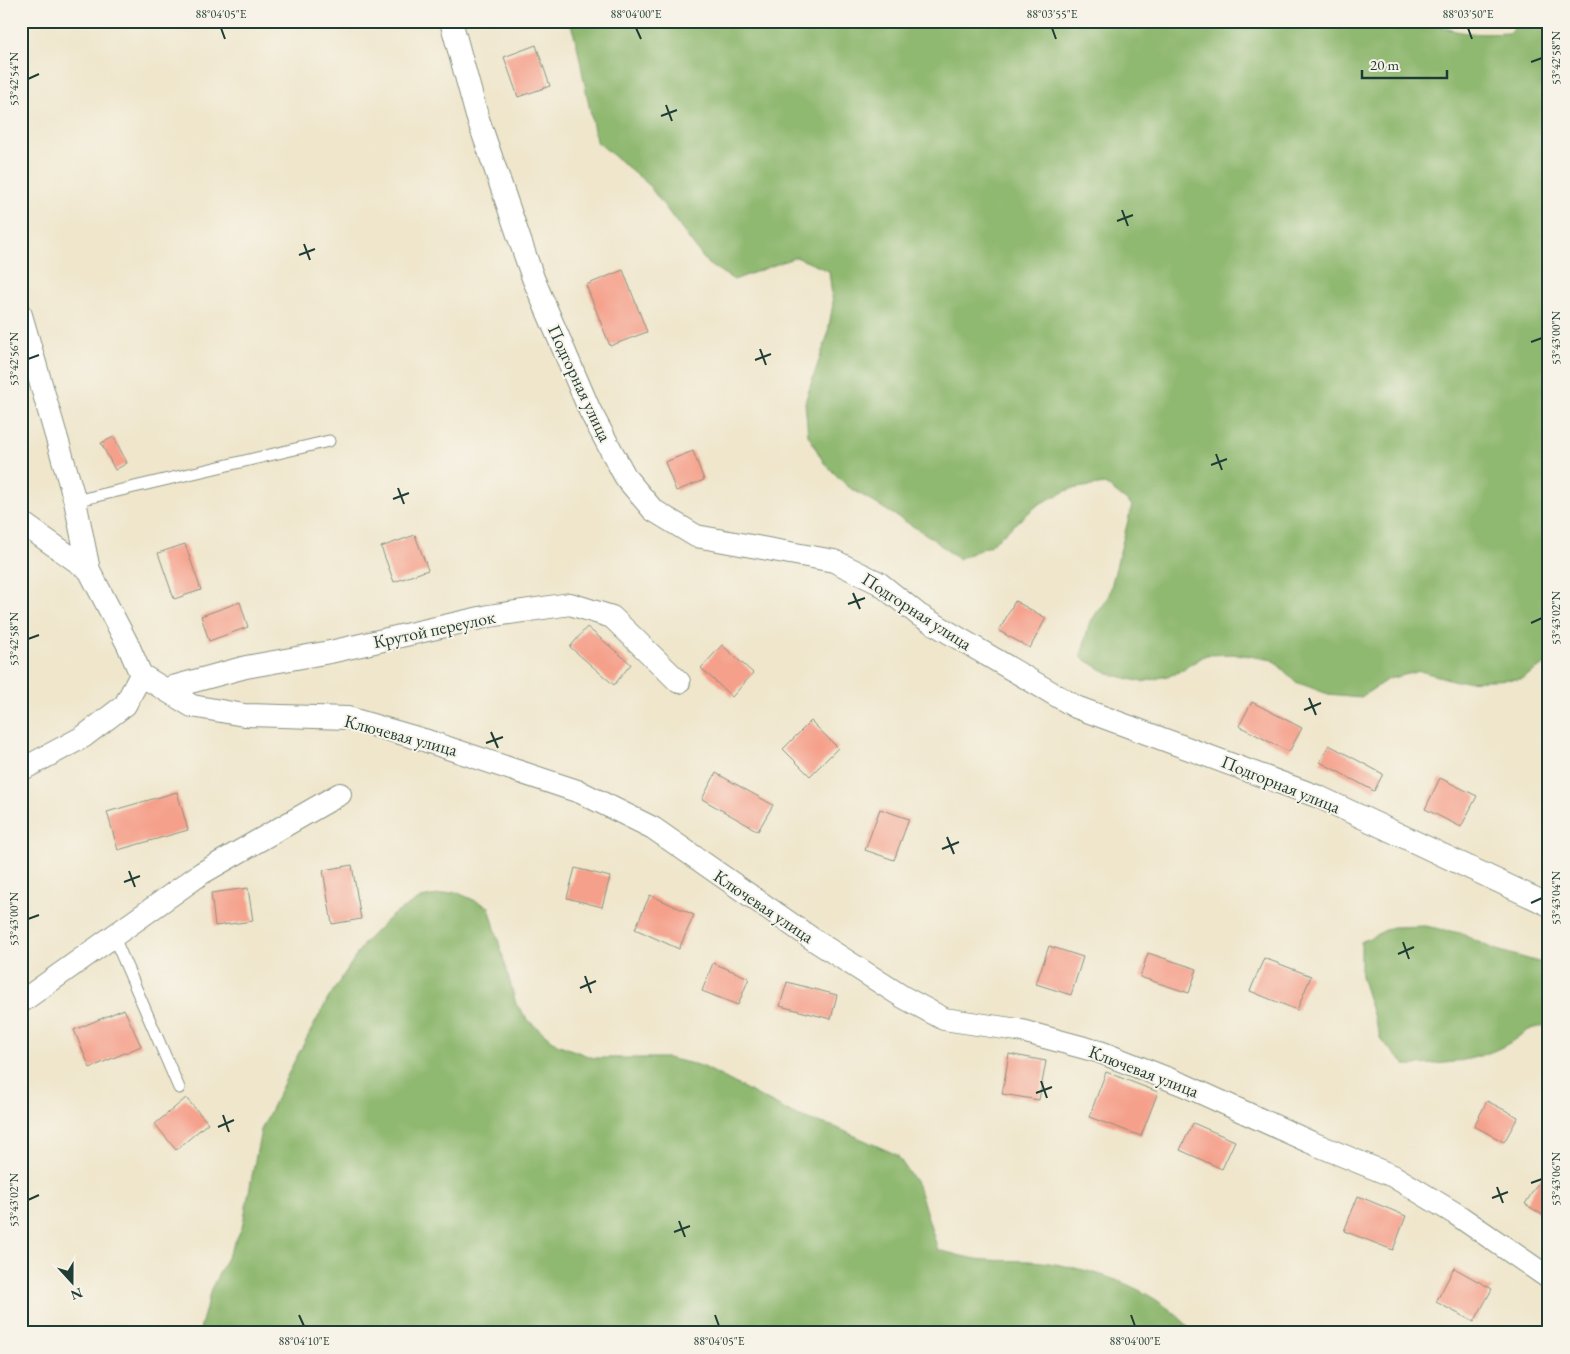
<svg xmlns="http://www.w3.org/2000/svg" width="1570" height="1354" font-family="'EB Garamond',serif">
<rect width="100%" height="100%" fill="#f7f3e8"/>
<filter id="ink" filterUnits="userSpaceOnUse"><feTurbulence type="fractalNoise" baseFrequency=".02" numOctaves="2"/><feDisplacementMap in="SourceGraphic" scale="10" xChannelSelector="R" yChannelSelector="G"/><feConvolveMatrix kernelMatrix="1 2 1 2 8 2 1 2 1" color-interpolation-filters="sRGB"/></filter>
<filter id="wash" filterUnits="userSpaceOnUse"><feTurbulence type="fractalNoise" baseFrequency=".0096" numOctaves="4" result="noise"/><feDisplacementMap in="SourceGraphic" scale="20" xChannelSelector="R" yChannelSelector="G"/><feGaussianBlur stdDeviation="1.12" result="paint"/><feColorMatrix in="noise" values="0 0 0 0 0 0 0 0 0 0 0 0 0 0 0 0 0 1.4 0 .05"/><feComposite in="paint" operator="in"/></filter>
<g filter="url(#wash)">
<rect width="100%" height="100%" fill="#efe6cc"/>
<path fill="#8fb86f" stroke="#577a52" d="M 570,21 L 1434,21 C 1450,36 1488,34 1509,33 L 1519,21 L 1549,21 L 1549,662 L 1521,679 L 1456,681 L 1420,671 L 1388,679 L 1361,697 L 1328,694 L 1296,682 L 1273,660 L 1237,654 L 1206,655 L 1175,674 L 1142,682 L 1109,674 L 1081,657 L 1089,624 L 1109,595 L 1132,505 L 1105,484 L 1070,489 L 1039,504 L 989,546 L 958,559 L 929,536 L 847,486 L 824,463 L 808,435 L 805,402 L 827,337 L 833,304 L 829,271 L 796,257 L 734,280 L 707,263 L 647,183 L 596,141 L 577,45 Z
M 456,892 L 489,907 L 516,1004 L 529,1021 L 557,1044 L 593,1058 L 667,1058 L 702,1066 L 797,1116 L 835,1127 L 897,1155 L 918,1186 L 938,1250 C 951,1253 963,1257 976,1259 C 1000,1262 1025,1259 1049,1263 C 1103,1272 1157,1289 1194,1333 L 199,1333 L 211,1289 L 242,1228 L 261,1130 L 294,1062 L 328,999 L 365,942 L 391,916 L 421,898 Z
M 1425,926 L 1460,933 L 1493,949 L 1549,965 L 1549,1026 C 1524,1027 1523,1036 1504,1046 C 1473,1062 1439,1065 1405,1065 L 1381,1040 L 1361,976 L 1361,942 L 1392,927 Z"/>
<g id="blocks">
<path fill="#f5a08b" d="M 536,45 L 550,86 L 518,97 L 504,57 Z
M 623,270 L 647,332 L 610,346 L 586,285 Z
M 114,437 L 127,463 L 115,470 L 101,443 Z
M 693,451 L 704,480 L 676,491 L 665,462 Z
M 415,535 L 428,570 L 394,582 L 381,547 Z
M 185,544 L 201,590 L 174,599 L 158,553 Z
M 1015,601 L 1046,618 L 1030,648 L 999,631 Z
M 240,602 L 248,627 L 209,641 L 201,616 Z
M 587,627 L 631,664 L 614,685 L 570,647 Z
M 722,645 L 753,673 L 732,697 L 701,668 Z
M 1252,702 L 1302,728 L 1289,752 L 1239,726 Z
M 811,721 L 838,748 L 810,776 L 783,749 Z
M 1329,745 L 1383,774 L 1374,791 L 1320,762 Z
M 716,773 L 773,805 L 758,831 L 702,799 Z
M 1440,778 L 1477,796 L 1461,827 L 1425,809 Z
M 177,792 L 188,830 L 118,850 L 107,812 Z
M 880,809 L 909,819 L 894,860 L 865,850 Z
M 352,865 L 361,919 L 332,924 L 323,870 Z
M 575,868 L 610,877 L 602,907 L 567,898 Z
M 248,888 L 253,921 L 215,926 L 211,893 Z
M 650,895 L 694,915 L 679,949 L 635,929 Z
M 1049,946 L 1083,957 L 1071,995 L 1036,984 Z
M 1148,953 L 1197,969 L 1189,993 L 1140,977 Z
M 1264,958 L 1311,976 L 1297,1010 L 1250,991 Z
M 713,963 L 749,978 L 738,1005 L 702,991 Z
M 787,982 L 837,995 L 831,1019 L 780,1006 Z
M 124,1009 L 141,1046 L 90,1068 L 74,1030 Z
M 1009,1054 L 1046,1061 L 1039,1100 L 1002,1094 Z
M 1106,1072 L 1158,1092 L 1141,1136 L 1089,1117 Z
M 186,1098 L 208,1123 L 176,1150 L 155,1124 Z
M 1487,1101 L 1518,1117 L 1504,1142 L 1474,1126 Z
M 1193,1123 L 1235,1141 L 1222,1169 L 1180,1150 Z
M 1543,1175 L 1549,1179 L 1549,1219 L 1525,1204 Z
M 1358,1196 L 1406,1216 L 1393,1250 L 1344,1231 Z
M 1454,1268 L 1492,1289 L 1474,1322 L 1436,1302 Z"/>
</g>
</g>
<g filter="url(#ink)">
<use href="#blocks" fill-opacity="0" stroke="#879280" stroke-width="1"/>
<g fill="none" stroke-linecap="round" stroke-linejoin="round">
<g stroke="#879280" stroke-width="13">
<path id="lane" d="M 75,501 L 329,441
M 113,935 L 179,1088"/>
</g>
<g stroke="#879280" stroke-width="24">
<path id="street" d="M 451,21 L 477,116 L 533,278 L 590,411 L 626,478 L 653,510 L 696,536 L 834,561 L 879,583 L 919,615 L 1076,707 L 1319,797 L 1549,905
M 21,315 L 75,501 L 89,570
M 21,522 L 89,570 L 128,645 L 141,675 L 192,706 L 244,715 L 348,718 L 424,740 L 580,792 L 653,828 L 814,940 L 903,997 L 944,1019 L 1018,1030 L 1100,1052 L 1184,1085 L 1310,1142 L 1393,1176 L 1456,1214 L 1549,1278
M 165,689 L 246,667 L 330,652 L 489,616 L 570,604 L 612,617 L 679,682
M 21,770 L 83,737 L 125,705 L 141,675
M 21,1002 L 202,873 L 340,794"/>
</g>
<use href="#lane" stroke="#fff" stroke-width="11"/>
<use href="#street" stroke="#fff" stroke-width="22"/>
</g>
</g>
<path fill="none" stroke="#1f3d34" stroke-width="2" d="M 221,28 L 225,39M 636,28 L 641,39M 1052,28 L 1056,39M 1468,28 L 1472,39M 1531,62 L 1542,58M 28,79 L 39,74M 666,105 L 672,121M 661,116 L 677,110M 1122,210 L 1128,226M 1117,221 L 1133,215M 304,244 L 310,260M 299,255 L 315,249M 1531,342 L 1542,338M 760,349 L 766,365M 28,359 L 39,355M 755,360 L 771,354M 1216,454 L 1222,470M 1211,465 L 1227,459M 398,488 L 404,504M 393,499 L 409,493M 853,593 L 860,609M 848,604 L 865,598M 1531,623 L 1542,618M 28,639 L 39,635M 1309,698 L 1316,715M 1304,710 L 1321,703M 491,732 L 498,748M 486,743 L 503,737M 947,837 L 954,854M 942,849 L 959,842M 129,871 L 135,887M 124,882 L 140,876M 1531,903 L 1542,898M 28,919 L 39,915M 1403,942 L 1409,959M 1398,954 L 1414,947M 585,976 L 591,993M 580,988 L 596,981M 1041,1081 L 1047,1098M 1036,1093 L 1052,1087M 223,1115 L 229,1132M 218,1127 L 234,1120M 1531,1183 L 1542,1179M 1497,1187 L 1503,1203M 1492,1198 L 1508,1192M 28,1200 L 39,1195M 679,1221 L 685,1237M 674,1232 L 690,1226M 299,1315 L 304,1326M 715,1315 L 719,1326M 1131,1315 L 1135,1326"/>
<g text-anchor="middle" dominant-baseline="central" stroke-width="4" stroke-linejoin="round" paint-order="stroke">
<g font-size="18" fill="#1f3d34" stroke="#f7f3e8">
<text transform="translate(580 383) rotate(65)">Подгорная улица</text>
<text transform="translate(917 611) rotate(33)">Подгорная улица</text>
<text transform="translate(434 629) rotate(-12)">Крутой переулок</text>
<text transform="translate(401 735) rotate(15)">Ключевая улица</text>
<text transform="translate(1281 784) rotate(22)">Подгорная улица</text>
<text transform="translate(764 906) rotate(34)">Ключевая улица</text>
<text transform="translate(1144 1071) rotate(21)">Ключевая улица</text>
</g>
</g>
<rect width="1570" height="1354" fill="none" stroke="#f7f3e8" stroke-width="55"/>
<g transform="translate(72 1282) rotate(159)" stroke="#f7f3e8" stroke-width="4" paint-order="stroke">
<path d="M0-4L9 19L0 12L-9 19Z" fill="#1f3d34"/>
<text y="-8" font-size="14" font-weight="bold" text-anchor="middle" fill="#1f3d34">N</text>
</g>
<path d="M1362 70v8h85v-8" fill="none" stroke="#1f3d34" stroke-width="2.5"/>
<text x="1370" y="70" font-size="15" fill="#1f3d34" stroke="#f7f3e8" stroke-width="4" paint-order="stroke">20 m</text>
<rect x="28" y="28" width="1514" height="1298" fill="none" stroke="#1f3d34" stroke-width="2"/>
<g font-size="12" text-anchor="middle" fill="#1f3d34">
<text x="221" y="18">88°04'05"E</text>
<text x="636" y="18">88°04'00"E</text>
<text x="1052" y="18">88°03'55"E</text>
<text x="1468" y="18">88°03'50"E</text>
<text transform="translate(1556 58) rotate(-90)" y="4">53°42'58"N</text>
<text transform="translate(14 79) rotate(-90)" y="4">53°42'54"N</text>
<text transform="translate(1556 338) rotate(-90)" y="4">53°43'00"N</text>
<text transform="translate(14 359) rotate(-90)" y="4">53°42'56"N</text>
<text transform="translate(1556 618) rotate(-90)" y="4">53°43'02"N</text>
<text transform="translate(14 639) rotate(-90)" y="4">53°42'58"N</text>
<text transform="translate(1556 898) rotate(-90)" y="4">53°43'04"N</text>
<text transform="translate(14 919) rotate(-90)" y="4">53°43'00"N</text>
<text transform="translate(1556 1179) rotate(-90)" y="4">53°43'06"N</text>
<text transform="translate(14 1200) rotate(-90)" y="4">53°43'02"N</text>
<text x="304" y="1345">88°04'10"E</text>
<text x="719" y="1345">88°04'05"E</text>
<text x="1135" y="1345">88°04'00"E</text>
</g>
</svg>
